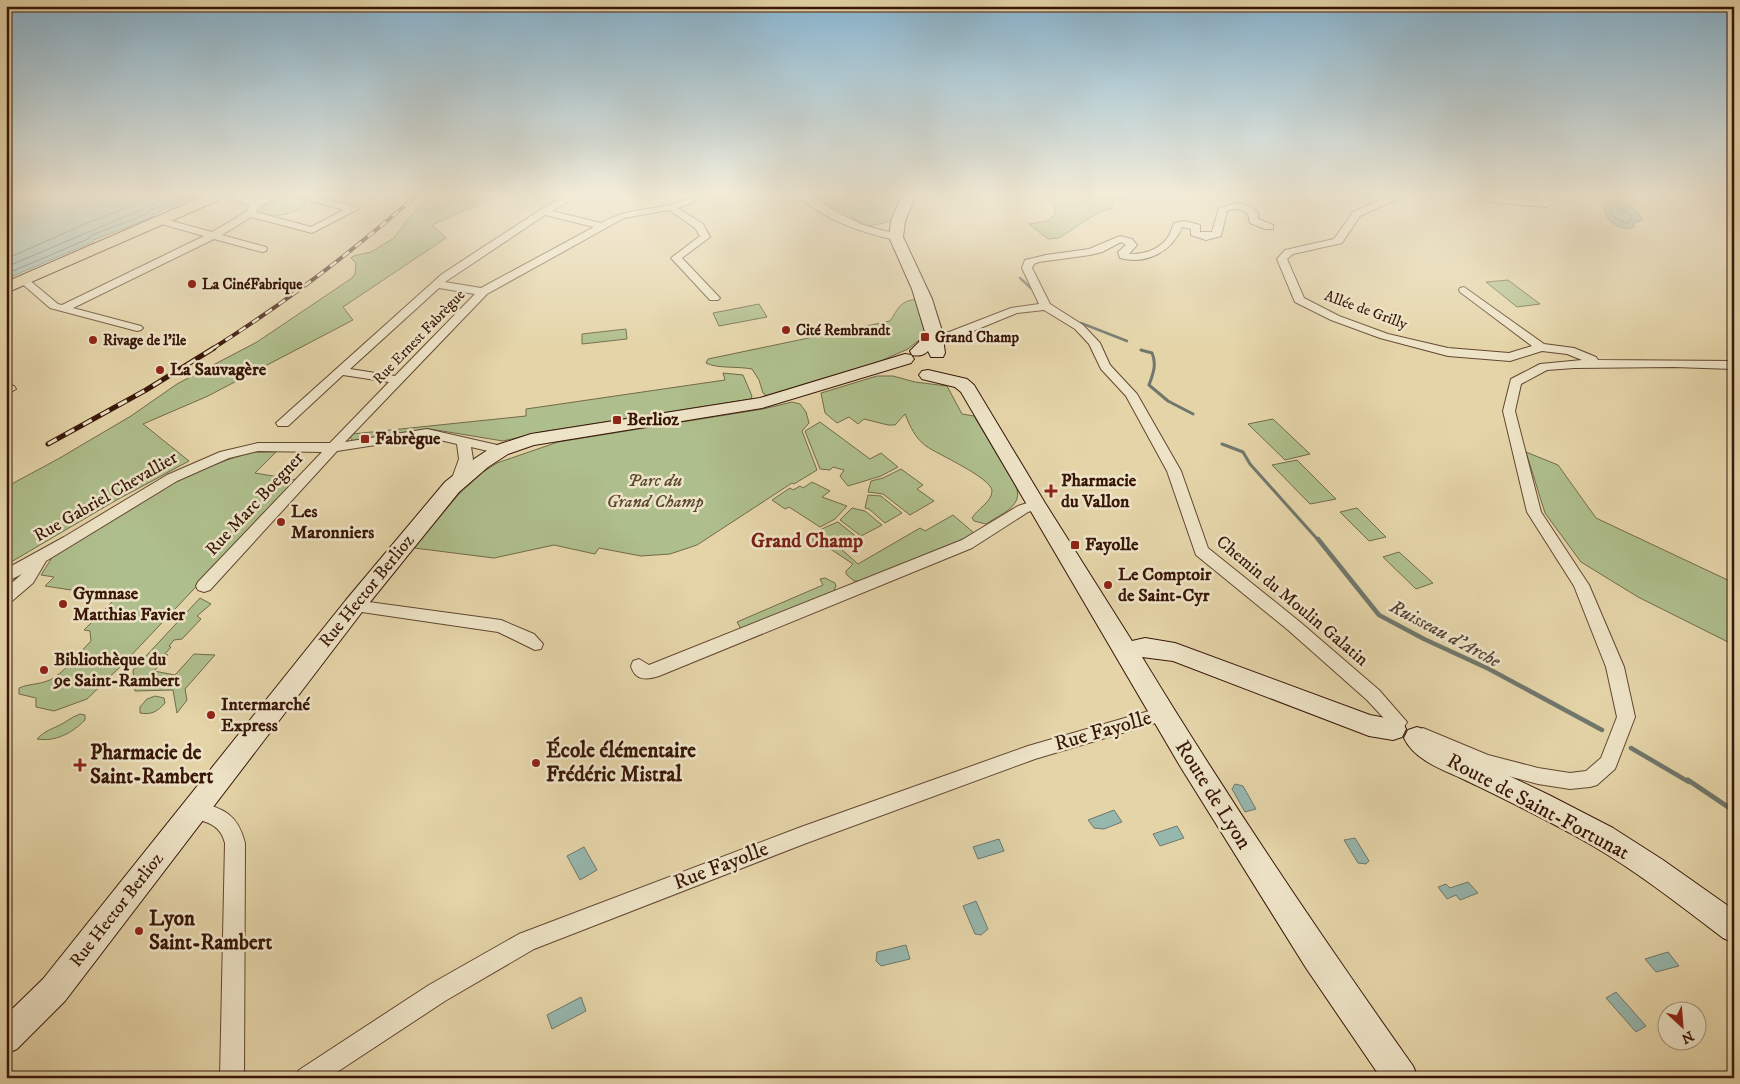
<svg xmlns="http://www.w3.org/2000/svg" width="1740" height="1084" font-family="'IM FELL DW Pica',serif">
<rect width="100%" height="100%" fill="#e4d4a8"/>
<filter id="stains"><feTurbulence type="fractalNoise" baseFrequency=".004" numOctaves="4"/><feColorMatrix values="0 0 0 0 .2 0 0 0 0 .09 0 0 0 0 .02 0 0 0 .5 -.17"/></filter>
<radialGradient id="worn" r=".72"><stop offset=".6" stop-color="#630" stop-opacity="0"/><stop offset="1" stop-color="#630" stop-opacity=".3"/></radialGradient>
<path fill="#aebe8c" stroke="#736a4a" d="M 430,196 L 498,196 L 432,225 L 446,238 L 343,307 L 353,320 L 208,396 L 143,424 L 189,461 L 113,502 L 6,565 L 6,487 L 58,459 L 131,416 L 177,384 L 257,342 L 352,278 L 355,274 L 356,263 L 351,258 L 353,256 L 371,252 L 394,238 L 408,219 Z
M 812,196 L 903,196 C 893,221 896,221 869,226 Z
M 1049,196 L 1143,196 L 1117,200 L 1112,204 L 1113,208 L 1099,212 L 1059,238 L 1048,239 L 1029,224 L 1048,221 L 1056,213 Z
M 287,198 L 298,198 L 305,201 L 305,205 C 293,215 279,217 264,214 L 260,210 C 267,201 276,200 287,198 Z
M 1508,280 L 1540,304 L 1517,307 L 1486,282 Z
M 918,299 L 925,325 L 924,336 L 908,349 L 867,367 L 767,396 L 763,393 L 759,380 L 752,369 C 737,366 718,369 706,363 L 708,359 L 890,321 C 899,308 899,301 918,299 Z
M 759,304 L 767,317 L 719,326 L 713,313 Z
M 626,329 L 627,339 L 582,344 L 582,334 Z
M 723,373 L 743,375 L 752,396 L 751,399 L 541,432 L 503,441 L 430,429 L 353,441 L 349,436 L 352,434 L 526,416 L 526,409 L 725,380 Z
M 877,376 L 893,376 L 915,382 L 947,386 L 962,414 L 974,416 L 1015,485 C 1026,505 1001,514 986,524 L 974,521 L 972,518 C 977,509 992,502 992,491 C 992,478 937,454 926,446 C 915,438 910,426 905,414 L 895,425 L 888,425 L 864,419 L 858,424 L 849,417 L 837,423 L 825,413 L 821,393 Z
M 792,402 L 800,404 L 806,412 L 809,423 L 802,431 L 817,470 L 794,484 L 792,483 L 697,545 L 670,554 L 641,556 L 599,548 L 595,554 L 554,545 L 494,558 L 414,548 L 458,495 L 483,472 L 497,463 L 558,442 L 763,409 Z
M 1273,419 L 1310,454 L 1285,460 L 1248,424 Z
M 820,422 L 870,459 L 881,453 L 898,467 L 881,476 L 848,486 L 840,476 L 844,470 L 833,467 L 830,470 L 820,469 L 805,431 Z
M 255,452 L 276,452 L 255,473 L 297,480 L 123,664 L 87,699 L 54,711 L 36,707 L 36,698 L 19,694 L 19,688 C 30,683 44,685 55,677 C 67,669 81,651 91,641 L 90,631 L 84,630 L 117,597 L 45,586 L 54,577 L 41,575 L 53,556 C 117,517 181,469 255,452 Z
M 1526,452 L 1558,465 L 1596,518 L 1734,583 L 1734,645 L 1638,597 L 1581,562 L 1545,513 Z
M 1297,460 L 1336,499 L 1310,504 L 1272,465 Z
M 901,469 L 923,485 L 917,489 L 934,501 L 910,515 L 883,494 L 868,492 L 871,481 L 883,478 Z
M 812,482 L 830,491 L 822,497 L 847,506 L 835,519 L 820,527 L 789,507 L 785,509 L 772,500 L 790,488 L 793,490 L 800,486 L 803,488 Z
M 868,495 L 881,496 L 902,513 L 885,523 L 869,509 L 865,508 Z
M 852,508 L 865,511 L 882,525 L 861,536 L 840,520 Z
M 1357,508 L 1386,537 L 1369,541 L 1340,512 Z
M 953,515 L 974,533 L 961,540 L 861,581 L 854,581 L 846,574 L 846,571 L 853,564 L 823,544 L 816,549 C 805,533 826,527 838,522 L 858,538 L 841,549 L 858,564 L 920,528 L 925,531 Z
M 1399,552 L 1433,583 L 1416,589 L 1383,557 Z
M 825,578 L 835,583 L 836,586 L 833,593 L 741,629 L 737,622 L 823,585 L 820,579 Z
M 200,598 L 211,604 L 197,616 L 201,619 L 182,639 L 174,640 L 169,646 L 171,647 L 165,654 L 168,655 L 154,671 L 175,675 L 194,654 L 215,655 L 185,689 L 187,700 L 177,713 L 173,690 L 135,691 L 133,670 Z
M 155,696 L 164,698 L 165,703 C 157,712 151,715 140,713 L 140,707 L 147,699 Z
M 80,714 L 85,715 L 85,720 C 72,733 56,742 37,739 C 45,731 49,730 58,726 C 65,723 71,717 80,714 Z"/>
<path fill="#96b7ae" stroke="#70776c" d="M 6,196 L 196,196 L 152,215 L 153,217 L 94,240 L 93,242 L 6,279 Z
M 1608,200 C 1619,201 1639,209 1642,220 L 1633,223 L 1634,227 L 1632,228 C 1616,230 1602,219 1605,202 Z
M 1235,784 L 1243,786 L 1256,809 L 1245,812 L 1232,789 Z
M 1114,810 L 1122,822 L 1104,829 L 1094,828 L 1088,820 Z
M 1177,826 L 1184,838 L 1160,846 L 1153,834 Z
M 1355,838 L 1369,861 L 1366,864 L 1358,863 L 1344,840 Z
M 999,839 L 1004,851 L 978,859 L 973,847 Z
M 584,847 L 597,870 L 580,880 L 567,856 Z
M 1468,882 L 1478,893 L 1460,900 L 1456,895 L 1447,899 L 1438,887 L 1446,884 L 1450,888 Z
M 976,901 L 988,929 L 981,935 L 975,934 L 963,906 Z
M 906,945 L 910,959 L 881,966 L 876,961 L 877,952 Z
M 1668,952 L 1679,966 L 1656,972 L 1645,959 Z
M 1616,992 L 1646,1026 L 1636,1032 L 1606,998 Z
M 581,997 L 586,1011 L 552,1029 L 547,1015 Z"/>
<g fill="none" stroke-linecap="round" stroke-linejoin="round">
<path stroke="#67665b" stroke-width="1" d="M 1612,205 L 1629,213 L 1632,218 L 1627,223 C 1617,221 1611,217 1609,207 Z
M 6,259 L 87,223 L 139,203 L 149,196
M 6,267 L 143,209 L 168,196
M 6,274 L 88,239 L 92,235 L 147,214 L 151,210 L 183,196"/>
<path stroke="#70776c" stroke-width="2.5" d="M 1020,278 L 1033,290
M 1081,323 L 1127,341"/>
<path stroke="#70776c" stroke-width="3" d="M 1141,350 L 1152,353 C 1157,364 1153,374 1149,385 L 1168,401 L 1193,414
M 1222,444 L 1243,452 L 1250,464 L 1319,541"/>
<path stroke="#70776c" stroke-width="4.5" d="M 1318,539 L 1379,615 L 1424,639 L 1489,669 L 1602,730
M 1631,748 L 1689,782"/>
<path stroke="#70776c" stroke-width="5" d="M 1688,780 L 1734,811"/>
<g stroke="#634630" stroke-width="2">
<path id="street" d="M 226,196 L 241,196 L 255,201 L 267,196 L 281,196 L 259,206 L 256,212 L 311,227 L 344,210 L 294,196 L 312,196 L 356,207 L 358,209 L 312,233 L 251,217 L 222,235 L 266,247 L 267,249 L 266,251 L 262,252 L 214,239 L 73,308 L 141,326 L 143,328 L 141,330 L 137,331 L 50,308 L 19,281 L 24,278 L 28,279 L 58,304 L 62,305 L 204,236 L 158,223 L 158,219 L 161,218 L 212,232 L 246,212 L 250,205 Z
M 565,196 L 578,196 L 552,211 L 601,223 C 626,209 643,211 669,205 C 682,201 692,196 707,196 L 678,208 L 703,224 L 710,237 L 682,258 L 720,298 L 718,300 L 710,300 L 671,258 L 700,236 L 695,228 L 669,210 L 624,218 L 487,294 L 345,442 L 427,429 L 506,447 L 508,450 L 501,454 L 471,447 L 473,459 L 463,484 L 453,484 L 451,481 L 459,459 L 457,444 L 427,437 L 337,451 L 210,590 L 204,592 L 198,590 L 196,586 L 198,582 L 322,452 L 258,451 L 229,458 L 177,481 L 46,561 L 33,583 L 12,601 L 6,603 L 6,588 L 22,574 L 6,582 L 6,569 L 64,537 L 167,475 L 220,452 L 258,443 L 330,443 L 389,382 L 343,375 L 288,426 L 278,426 L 276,423 L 442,274 L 540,210 ZM 545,215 L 594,227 L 481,288 L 445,282 ZM 439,288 L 475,294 L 395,376 L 350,369 Z
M 799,196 L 811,196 L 840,214 L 863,225 L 900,235 L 901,237 L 896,240 C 865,234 822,219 799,196 Z
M 1389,196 L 1403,196 L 1360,216 L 1342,243 L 1293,254 L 1287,259 L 1304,298 L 1339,316 L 1388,334 L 1448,348 L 1509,353 L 1532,346 L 1460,292 L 1459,290 L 1460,288 L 1464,287 L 1544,344 L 1574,348 L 1596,357 L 1598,360 L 1734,361 L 1734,369 L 1674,367 L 1574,368 L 1547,370 L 1521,384 L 1515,411 L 1541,512 L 1589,585 L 1624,667 L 1635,717 L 1615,769 L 1597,785 L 1590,787 L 1570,789 L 1538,784 L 1485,770 L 1417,741 L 1414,736 L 1417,731 L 1423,728 L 1488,755 L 1538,768 L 1570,773 L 1586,771 L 1601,758 L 1617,717 L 1606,667 L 1574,586 L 1527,512 L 1503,411 L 1511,379 L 1540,364 L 1582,360 L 1567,354 L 1542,351 L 1510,361 L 1448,356 L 1380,338 L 1331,320 L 1295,302 L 1277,259 L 1285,250 L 1334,239 L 1353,212 Z
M 1452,196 L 1491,196 L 1541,201 L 1538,196 L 1548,196 L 1552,204 L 1547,207 L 1457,199 Z
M 1238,203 L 1249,206 L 1258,213 L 1258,219 L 1273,225 L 1273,229 L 1265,229 L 1250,223 L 1248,214 C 1241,209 1235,207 1227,211 L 1221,236 L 1206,240 L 1191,235 L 1191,229 L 1182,227 C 1172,252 1146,265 1120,258 L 1118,252 L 1126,245 L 1121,242 L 1102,252 L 1090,255 L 1039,262 L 1034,264 L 1032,268 L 1050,304 L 1083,325 L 1100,343 L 1110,365 L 1137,394 L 1181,471 L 1208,548 L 1300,622 L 1379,690 L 1407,722 L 1404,727 L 1398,729 L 1392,727 L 1367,700 L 1288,630 L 1196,555 L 1167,471 L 1126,396 L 1101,369 L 1089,344 L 1075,329 L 1044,310 L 1017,313 L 939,345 L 931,345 L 929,342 L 931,339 L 1011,308 L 1039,304 L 1022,268 L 1025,260 L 1046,255 L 1089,249 L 1120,236 L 1132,239 L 1137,245 L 1129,254 C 1143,255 1159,250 1168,237 C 1171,233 1172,227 1174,223 L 1184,221 L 1200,225 L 1200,232 L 1212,232 L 1219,208 Z
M 6,384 L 14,386 L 16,389 L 6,395 Z
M 1036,500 L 1041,502 L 1043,505 L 1041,508 L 1028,512 L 972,548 L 659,676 C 647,680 635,681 631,666 L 633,661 L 639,659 L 649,665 L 962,540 L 1018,506 Z
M 354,600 L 501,620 L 534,634 L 543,644 L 541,649 L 535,650 L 498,632 L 348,610 L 346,606 L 348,602 Z
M 1163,707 L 1169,709 L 1172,714 L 1169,719 L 1035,759 L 804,844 L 534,949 L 445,1001 L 328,1078 L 295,1078 L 299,1070 L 429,985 L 519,934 L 801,827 L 1028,746 Z
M 195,801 C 223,809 237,812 245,843 L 244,1078 L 220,1078 L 225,843 C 220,823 205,822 188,816 L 185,810 L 188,804 Z"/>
</g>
<g stroke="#381608" stroke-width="2">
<path id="secondary" d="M 902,196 L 916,196 L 905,221 L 903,237 L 932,299 L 942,331 L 945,353 L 943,357 L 931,357 L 928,351 C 923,356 919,356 912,355 L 910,351 L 926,335 L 912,289 L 889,237 L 891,221 Z
M 905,354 L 911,355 L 914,359 L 911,363 L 762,408 L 534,445 L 508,454 L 488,467 L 459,492 L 362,612 L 65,1001 L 17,1049 L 6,1054 L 6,1015 L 43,979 L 346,600 L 445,482 L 474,459 L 494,446 L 531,434 L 760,398 Z
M 928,370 L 967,379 L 974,385 L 1045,503 L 1132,641 L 1145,638 L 1175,643 L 1370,715 L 1402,721 L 1406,729 L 1402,737 L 1393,740 L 1369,736 L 1173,661 L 1142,657 C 1227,797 1318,932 1413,1066 L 1418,1078 L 1381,1078 L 1306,968 L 1180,766 L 961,392 L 955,387 L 922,379 L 919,375 L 922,371 Z
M 1417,727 L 1426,730 L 1442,744 L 1549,795 L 1613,828 L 1663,860 L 1734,910 L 1734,943 L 1723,938 C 1681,906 1639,873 1593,846 C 1552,822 1508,801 1465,780 C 1444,770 1415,761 1404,738 L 1408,730 Z"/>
</g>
<g stroke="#381608" stroke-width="2">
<path id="primary" d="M 204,196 L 223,196 L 221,199 L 6,293 L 6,282 Z"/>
</g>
<use href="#street" fill="#ede3c6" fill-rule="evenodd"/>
<use href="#secondary" fill="#ede3c6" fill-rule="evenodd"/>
<use href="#primary" fill="#e4d4a8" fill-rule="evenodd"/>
<g stroke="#381608" stroke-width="4">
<path id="rail-far1" d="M 212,349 C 285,303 352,252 416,196"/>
</g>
<g stroke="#381608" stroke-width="5">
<path id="rail" d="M 48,444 L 146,390 L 214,348"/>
</g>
<use href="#rail-far1" stroke="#ede3c6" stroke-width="2.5" stroke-dasharray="8" stroke-linecap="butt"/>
<use href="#rail" stroke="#ede3c6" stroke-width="3" stroke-dasharray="10" stroke-linecap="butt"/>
</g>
<linearGradient id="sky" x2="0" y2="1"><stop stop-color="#87b5d1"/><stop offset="0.56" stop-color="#f3ecd8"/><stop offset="1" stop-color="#f3ecd8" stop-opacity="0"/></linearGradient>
<rect width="1740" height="348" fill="url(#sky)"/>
<g fill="#8f2418" stroke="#ede3c6" stroke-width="2">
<circle cx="192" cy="284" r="5"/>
<circle cx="786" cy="330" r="5"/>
<rect x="920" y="332" width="10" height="10" rx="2.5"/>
<circle cx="93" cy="340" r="5"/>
<circle cx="160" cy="370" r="5"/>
<rect x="612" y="415" width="10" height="10" rx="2.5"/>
<rect x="360" y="434" width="10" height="10" rx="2.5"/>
<path d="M1048.5 483.5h5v5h5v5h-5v5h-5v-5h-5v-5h5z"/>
<circle cx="281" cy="522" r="5"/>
<rect x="1070" y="540" width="10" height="10" rx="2.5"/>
<circle cx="1108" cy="585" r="5"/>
<circle cx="63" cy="604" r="5"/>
<circle cx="44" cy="670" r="5"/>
<circle cx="211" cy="715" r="5"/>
<circle cx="536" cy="763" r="5"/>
<path d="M77.5 757.5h5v5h5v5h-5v5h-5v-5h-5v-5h5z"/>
<circle cx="139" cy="931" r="5"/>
</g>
<g text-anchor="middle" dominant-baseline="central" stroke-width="5" stroke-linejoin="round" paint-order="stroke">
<g font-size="15" font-weight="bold" fill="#381608" stroke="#ede3c6" text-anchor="start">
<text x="202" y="284">La CinéFabrique</text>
<text x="796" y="330">Cité Rembrandt</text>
<text x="935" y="337">Grand Champ</text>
<text x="103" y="340">Rivage de l'ile</text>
</g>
<g font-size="15" fill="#381608" stroke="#ede3c6">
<text transform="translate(1366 310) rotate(20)">Allée de Grilly</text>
<text transform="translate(419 337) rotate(-46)">Rue Ernest Fabrègue</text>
</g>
<g font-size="18" font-weight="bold" fill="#381608" stroke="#ede3c6" text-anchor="start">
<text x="170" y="370">La Sauvagère</text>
<text x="627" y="420">Berlioz</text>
<text x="375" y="439">Fabrègue</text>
<text x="1061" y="481">Pharmacie<tspan x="1061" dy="21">du Vallon</tspan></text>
<text x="291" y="512">Les<tspan x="291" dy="21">Maronniers</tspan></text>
<text x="1085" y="545">Fayolle</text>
<text x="1118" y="575">Le Comptoir<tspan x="1118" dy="21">de Saint-Cyr</tspan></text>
<text x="73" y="594">Gymnase<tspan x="73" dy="21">Matthias Favier</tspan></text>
<text x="54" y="660">Bibliothèque du<tspan x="54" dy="21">9e Saint-Rambert</tspan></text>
<text x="221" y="705">Intermarché<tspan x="221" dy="21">Express</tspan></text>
</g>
<g font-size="18" font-style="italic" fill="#5b4830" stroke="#ede3c6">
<text x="655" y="481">Parc du<tspan x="655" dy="21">Grand Champ</tspan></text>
</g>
<g font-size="18" fill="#381608" stroke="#ede3c6">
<text transform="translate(106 497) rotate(-30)">Rue Gabriel Chevallier</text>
<text transform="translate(255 504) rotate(-47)">Rue Marc Boegner</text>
<text transform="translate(367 591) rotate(-51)">Rue Hector Berlioz</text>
<text transform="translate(1292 601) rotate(40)">Chemin du Moulin Galatin</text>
<text transform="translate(117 910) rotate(-52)">Rue Hector Berlioz</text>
</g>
<g font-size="19" font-style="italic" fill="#54463a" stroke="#ede3c6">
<text transform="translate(1445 634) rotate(28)">Ruisseau d'Arche</text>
</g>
<g font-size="20" font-weight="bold" fill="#7a1f14" stroke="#ede3c6">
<text x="807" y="541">Grand Champ</text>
</g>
<g font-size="21" fill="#381608" stroke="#ede3c6">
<text transform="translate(1103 731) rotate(-16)">Rue Fayolle</text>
<text transform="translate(1213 795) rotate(58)">Route de Lyon</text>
<text transform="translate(1538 807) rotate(28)">Route de Saint-Fortunat</text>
<text transform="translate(721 866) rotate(-21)">Rue Fayolle</text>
</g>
<g font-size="21" font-weight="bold" fill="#381608" stroke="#ede3c6" text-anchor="start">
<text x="546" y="751">École élémentaire<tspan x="546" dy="24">Frédéric Mistral</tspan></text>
<text x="90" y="753">Pharmacie de<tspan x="90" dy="24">Saint-Rambert</tspan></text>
<text x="149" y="919">Lyon<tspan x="149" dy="24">Saint-Rambert</tspan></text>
</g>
</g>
<rect width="1740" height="1084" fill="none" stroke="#e4d4a8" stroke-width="25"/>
<rect x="8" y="8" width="1725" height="1069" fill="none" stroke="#381608" stroke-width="2.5"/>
<rect x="12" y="12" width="1715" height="1059" fill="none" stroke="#381608"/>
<g transform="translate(1682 1026) rotate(154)"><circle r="24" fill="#ede3c6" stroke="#a5917a"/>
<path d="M0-4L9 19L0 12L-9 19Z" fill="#8f2418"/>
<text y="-8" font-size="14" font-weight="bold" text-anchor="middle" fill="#381608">N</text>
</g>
<rect width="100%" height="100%" filter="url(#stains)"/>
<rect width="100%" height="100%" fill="url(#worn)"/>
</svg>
